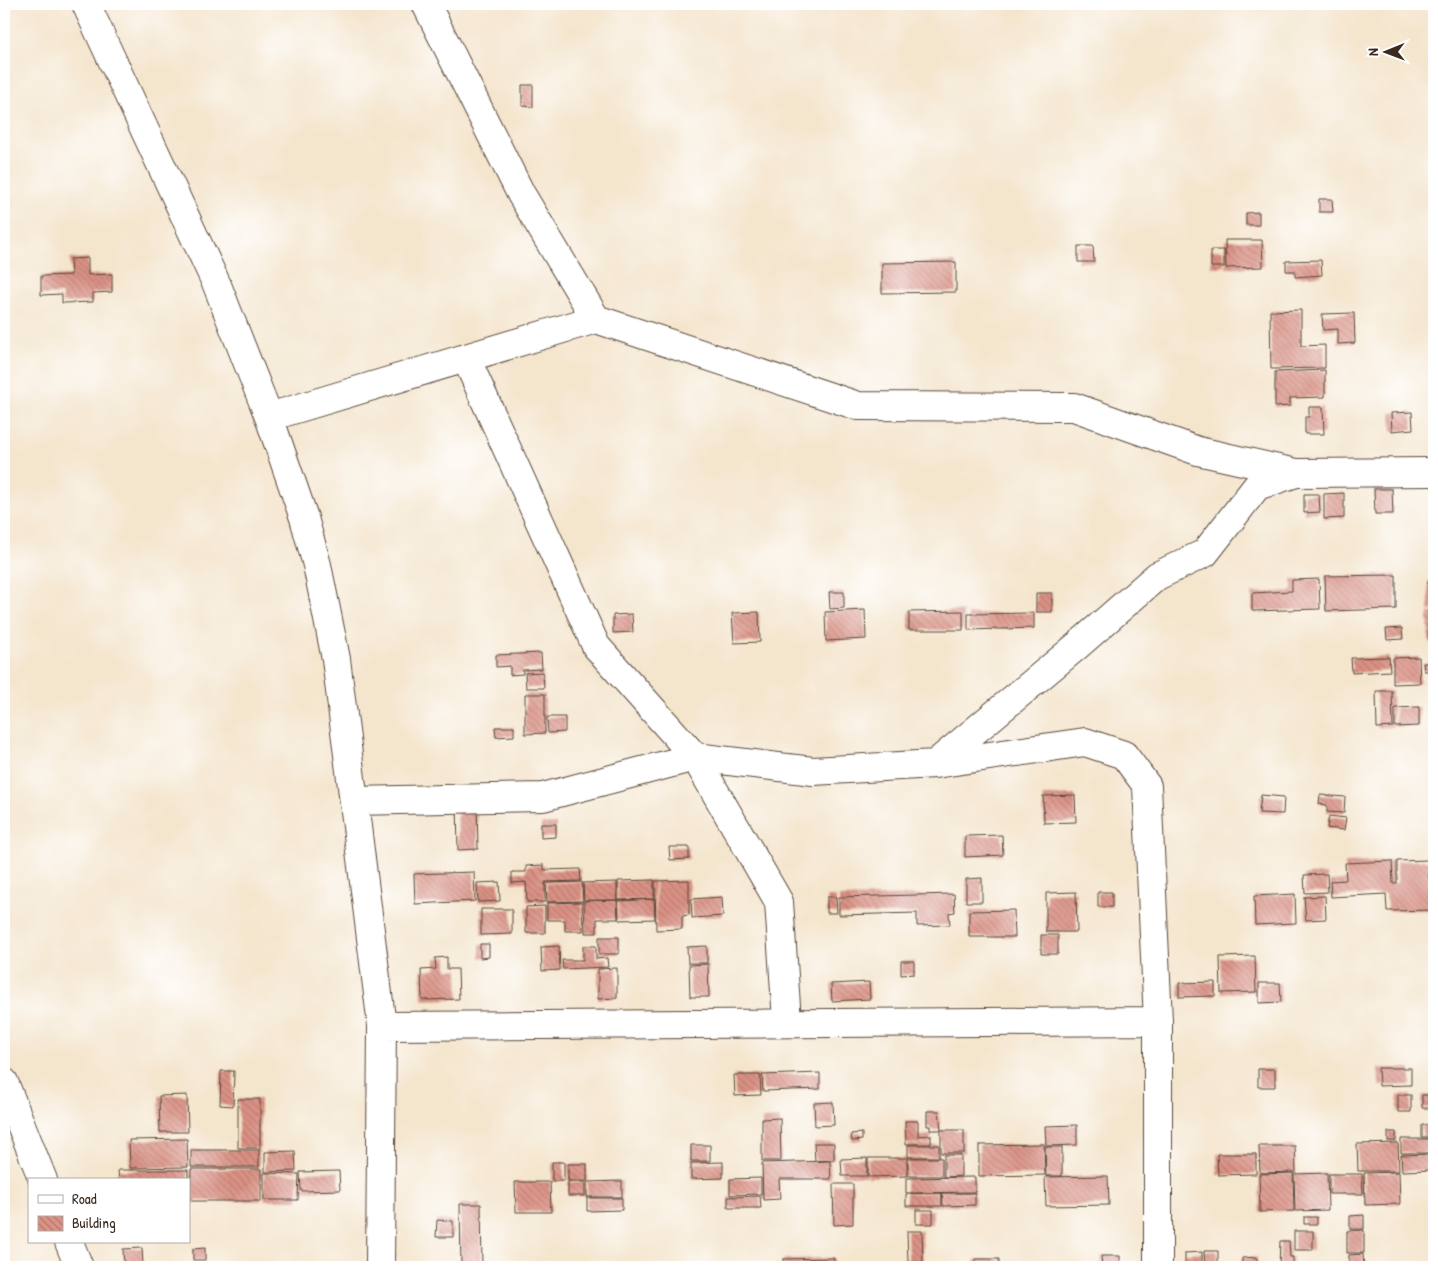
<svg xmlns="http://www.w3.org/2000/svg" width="1438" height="1271" font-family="'Patrick Hand',sans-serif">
<defs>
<pattern id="building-back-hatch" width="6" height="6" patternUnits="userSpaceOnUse" patternTransform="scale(1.25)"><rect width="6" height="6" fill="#db9285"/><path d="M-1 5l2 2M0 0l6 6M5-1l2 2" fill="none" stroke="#b3776c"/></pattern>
</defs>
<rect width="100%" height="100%" fill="#fff"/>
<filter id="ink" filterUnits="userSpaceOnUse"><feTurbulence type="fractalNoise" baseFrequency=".02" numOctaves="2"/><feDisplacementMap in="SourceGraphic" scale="10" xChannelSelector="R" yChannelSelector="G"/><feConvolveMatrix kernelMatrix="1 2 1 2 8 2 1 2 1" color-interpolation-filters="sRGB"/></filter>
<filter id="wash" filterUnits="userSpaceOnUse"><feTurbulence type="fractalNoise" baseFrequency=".0096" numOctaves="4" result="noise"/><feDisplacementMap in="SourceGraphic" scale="20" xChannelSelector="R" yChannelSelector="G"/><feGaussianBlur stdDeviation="1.12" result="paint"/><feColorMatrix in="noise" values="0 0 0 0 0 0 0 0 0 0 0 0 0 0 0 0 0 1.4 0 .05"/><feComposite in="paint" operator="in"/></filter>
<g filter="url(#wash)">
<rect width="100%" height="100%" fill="#f4e5cd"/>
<g id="blocks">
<path fill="url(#building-back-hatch)" d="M 522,85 L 533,85 L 533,107 L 522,106 Z
M 1319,199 L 1332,199 L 1333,212 L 1319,212 Z
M 1259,212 L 1259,225 L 1246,225 L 1246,213 Z
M 1225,240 L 1262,240 L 1263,267 L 1226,268 Z
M 1078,246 L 1093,246 L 1094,262 L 1078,262 Z
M 1211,250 L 1224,250 L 1224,267 L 1211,267 Z
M 88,258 L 88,275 L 112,274 L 112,292 L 93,293 L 93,302 L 62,303 L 62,294 L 41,295 L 41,276 L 71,275 L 70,259 Z
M 1321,260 L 1322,275 L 1295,277 L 1295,271 L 1286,271 L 1286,261 Z
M 956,262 L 956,292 L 882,293 L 882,263 Z
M 1301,310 L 1301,346 L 1325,345 L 1325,368 L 1271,369 L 1270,311 Z
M 1354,313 L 1355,343 L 1338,344 L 1338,329 L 1323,330 L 1322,314 Z
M 1325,370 L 1325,397 L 1290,398 L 1290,406 L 1275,407 L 1275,372 Z
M 1309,407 L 1323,407 L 1324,434 L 1305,434 L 1305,417 L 1309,417 Z
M 1412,412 L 1413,429 L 1392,431 L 1391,413 Z
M 1374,489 L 1392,489 L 1393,514 L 1375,514 Z
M 1344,493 L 1344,518 L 1324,519 L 1324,494 Z
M 1304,494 L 1319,494 L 1320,512 L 1304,513 Z
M 1396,575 L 1396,609 L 1326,611 L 1325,576 Z
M 1319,579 L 1320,609 L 1252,611 L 1252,593 L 1292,591 L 1292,580 Z
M 1428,582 L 1434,582 L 1434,611 L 1429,611 Z
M 829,592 L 844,592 L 844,608 L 830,609 Z
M 1036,593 L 1052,593 L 1052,612 L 1036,612 Z
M 865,610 L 866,639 L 826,641 L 825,612 Z
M 963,611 L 963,630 L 909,630 L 909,612 Z
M 759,612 L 760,642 L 734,643 L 732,613 Z
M 1034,613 L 1034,628 L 968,630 L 968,614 Z
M 1428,613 L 1434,613 L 1434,642 L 1429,642 Z
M 632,614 L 633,632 L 613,633 L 613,615 Z
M 1402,628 L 1403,639 L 1387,640 L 1386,629 Z
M 541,653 L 542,669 L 523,670 L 523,674 L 510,675 L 510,666 L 496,667 L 496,655 Z
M 1389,657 L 1390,671 L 1352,673 L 1351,658 Z
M 1419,657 L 1420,683 L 1393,684 L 1393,658 Z
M 1423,663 L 1434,663 L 1434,671 L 1424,671 Z
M 543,672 L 544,688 L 526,688 L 525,673 Z
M 1376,691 L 1392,691 L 1393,727 L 1377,728 Z
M 525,694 L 545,694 L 545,733 L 525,734 Z
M 1419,707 L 1419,726 L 1395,727 L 1395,708 Z
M 547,717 L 565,717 L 565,732 L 548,733 Z
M 495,727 L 514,727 L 514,736 L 496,737 Z
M 1075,795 L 1076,822 L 1044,823 L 1043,796 Z
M 1261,795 L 1284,797 L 1283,814 L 1259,813 Z
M 1320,795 L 1345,797 L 1344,813 L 1327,812 L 1327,805 L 1319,804 Z
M 457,805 L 477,805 L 478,849 L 458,850 Z
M 1329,816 L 1346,818 L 1344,830 L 1327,828 Z
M 541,824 L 556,824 L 556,837 L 541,838 Z
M 1002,835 L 1003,855 L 965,857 L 965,836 Z
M 669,847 L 689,847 L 689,859 L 670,860 Z
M 1429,860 L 1429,882 L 1434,882 L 1434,910 L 1387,911 L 1386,894 L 1331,897 L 1330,881 L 1346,880 L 1345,863 L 1392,861 L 1393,883 L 1397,883 L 1397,861 Z
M 544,865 L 544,870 L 580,869 L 581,881 L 545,882 L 545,902 L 527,902 L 526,882 L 512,883 L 512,872 L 526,872 L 526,866 Z
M 474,872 L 475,901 L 415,904 L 414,874 Z
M 1327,874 L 1328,892 L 1305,893 L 1304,875 Z
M 982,878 L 982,902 L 966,902 L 966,879 Z
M 654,880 L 654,899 L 618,900 L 618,881 Z
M 689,880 L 689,915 L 682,916 L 682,929 L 656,930 L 655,881 Z
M 499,882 L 500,901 L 478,902 L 477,883 Z
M 582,882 L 583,901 L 547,902 L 546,883 Z
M 617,882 L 617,900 L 584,900 L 583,883 Z
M 1076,892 L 1077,932 L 1046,932 L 1046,893 Z
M 1098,892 L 1112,892 L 1112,907 L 1098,907 Z
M 954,894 L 955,912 L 949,913 L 950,925 L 917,926 L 917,913 L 839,915 L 839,897 Z
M 1295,894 L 1296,923 L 1255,925 L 1254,896 Z
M 1325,896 L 1326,919 L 1306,920 L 1304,897 Z
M 722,897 L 723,916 L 692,918 L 691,899 Z
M 827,897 L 836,897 L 837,913 L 827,913 Z
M 654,899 L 655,919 L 619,920 L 618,901 Z
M 617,900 L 618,919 L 597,919 L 597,933 L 585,933 L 584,901 Z
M 582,902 L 583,931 L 565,931 L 565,920 L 547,920 L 547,903 Z
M 545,906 L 545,933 L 526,933 L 526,907 Z
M 481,909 L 512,909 L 512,934 L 481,935 Z
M 1014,910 L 1015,937 L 969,937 L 969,911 Z
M 1041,935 L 1058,935 L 1058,954 L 1041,954 Z
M 599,937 L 619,937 L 619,954 L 599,954 Z
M 480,944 L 489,944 L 489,957 L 480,958 Z
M 559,946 L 560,970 L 542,971 L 541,947 Z
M 583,946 L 596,946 L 596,959 L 607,958 L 608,967 L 563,969 L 562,960 L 583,960 Z
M 707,946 L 707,963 L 688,963 L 687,947 Z
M 1255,956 L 1256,992 L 1221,993 L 1220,957 Z
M 447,957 L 447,969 L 458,969 L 459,999 L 422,1000 L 421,970 L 436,969 L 435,958 Z
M 901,961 L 914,961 L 914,974 L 901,975 Z
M 708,964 L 709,997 L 690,997 L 689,965 Z
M 617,968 L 617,998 L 598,999 L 598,969 Z
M 869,982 L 870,999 L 832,1001 L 831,984 Z
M 1215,982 L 1215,996 L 1179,997 L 1179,983 Z
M 1259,983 L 1280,983 L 1281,1002 L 1259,1003 Z
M 1378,1068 L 1411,1068 L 1411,1085 L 1379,1086 Z
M 1258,1069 L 1275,1069 L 1275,1087 L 1258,1087 Z
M 221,1071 L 234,1071 L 233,1106 L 220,1105 Z
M 820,1073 L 820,1089 L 763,1091 L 762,1075 Z
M 734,1075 L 760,1075 L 761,1095 L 735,1096 Z
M 187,1095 L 188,1132 L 160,1132 L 159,1096 Z
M 1398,1095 L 1411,1095 L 1411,1112 L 1398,1112 Z
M 1422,1095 L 1434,1095 L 1434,1108 L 1422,1108 Z
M 238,1099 L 260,1099 L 260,1148 L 238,1148 Z
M 833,1102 L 834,1125 L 815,1126 L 814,1103 Z
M 927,1111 L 939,1111 L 941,1130 L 930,1130 L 930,1126 L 927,1126 Z
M 780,1118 L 781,1161 L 762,1161 L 762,1119 Z
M 905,1121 L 918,1121 L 918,1136 L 931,1135 L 931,1144 L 906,1144 Z
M 1077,1125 L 1077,1145 L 1046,1146 L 1045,1126 Z
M 1422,1125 L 1432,1125 L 1433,1138 L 1422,1138 Z
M 941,1130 L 964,1130 L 964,1153 L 941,1153 Z
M 1388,1132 L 1396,1132 L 1396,1141 L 1388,1141 Z
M 862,1133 L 862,1140 L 852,1141 L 851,1134 Z
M 187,1139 L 188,1167 L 130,1168 L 129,1140 Z
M 1401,1139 L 1434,1139 L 1434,1153 L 1401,1153 Z
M 814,1143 L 834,1143 L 834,1160 L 815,1161 Z
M 1398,1143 L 1399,1171 L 1358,1171 L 1357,1144 Z
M 1044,1144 L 1045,1175 L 979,1176 L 979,1145 Z
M 691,1145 L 710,1145 L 710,1161 L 691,1161 Z
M 908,1145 L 939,1145 L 939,1157 L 908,1157 Z
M 1259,1146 L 1295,1146 L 1296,1172 L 1260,1173 Z
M 1045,1147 L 1062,1147 L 1062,1176 L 1046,1176 Z
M 191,1150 L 259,1150 L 259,1167 L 191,1167 Z
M 295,1151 L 296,1171 L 265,1172 L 265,1152 Z
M 1217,1154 L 1256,1154 L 1256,1174 L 1218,1175 Z
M 1434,1154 L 1434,1170 L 1402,1171 L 1401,1155 Z
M 944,1155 L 961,1155 L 961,1176 L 944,1177 Z
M 867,1158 L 867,1176 L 842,1176 L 841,1159 Z
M 868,1158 L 907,1158 L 907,1176 L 868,1177 Z
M 908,1158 L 942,1158 L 942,1176 L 908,1176 Z
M 830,1161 L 831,1179 L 779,1179 L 780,1199 L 763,1200 L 762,1163 Z
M 552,1162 L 564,1162 L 564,1181 L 552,1181 Z
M 723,1162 L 723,1178 L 691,1179 L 691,1163 Z
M 568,1164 L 587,1164 L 587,1181 L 568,1181 Z
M 191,1169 L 261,1169 L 261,1201 L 190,1201 Z
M 118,1170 L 188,1170 L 188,1180 L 119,1180 Z
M 339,1171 L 340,1190 L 301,1191 L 300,1172 Z
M 1399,1172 L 1400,1204 L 1365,1205 L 1364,1173 Z
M 264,1173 L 299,1174 L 298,1200 L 264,1200 Z
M 1293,1173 L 1294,1211 L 1260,1212 L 1259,1174 Z
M 1327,1173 L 1328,1210 L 1295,1211 L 1294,1174 Z
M 1329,1174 L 1362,1174 L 1363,1194 L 1329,1194 Z
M 1108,1176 L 1109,1205 L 1046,1206 L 1045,1177 Z
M 975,1177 L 975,1192 L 906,1193 L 906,1178 Z
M 761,1178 L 761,1194 L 730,1195 L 730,1179 Z
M 622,1181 L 622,1197 L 587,1197 L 587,1182 Z
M 515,1182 L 550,1182 L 551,1212 L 516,1212 Z
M 568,1182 L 585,1182 L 585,1196 L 568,1196 Z
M 833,1184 L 853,1184 L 853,1224 L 834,1225 Z
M 942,1193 L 942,1206 L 906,1206 L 906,1194 Z
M 942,1193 L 975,1193 L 975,1205 L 943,1206 Z
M 760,1196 L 761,1208 L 728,1208 L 728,1197 Z
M 587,1198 L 622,1198 L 622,1210 L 587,1211 Z
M 460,1204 L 481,1204 L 482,1267 L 461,1267 Z
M 916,1210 L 933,1210 L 933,1224 L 916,1224 Z
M 1364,1215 L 1364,1229 L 1350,1229 L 1350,1216 Z
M 1304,1217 L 1317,1217 L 1317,1224 L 1304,1224 Z
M 437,1220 L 453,1221 L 453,1237 L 436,1237 Z
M 1364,1230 L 1364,1253 L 1347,1253 L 1347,1231 Z
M 907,1231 L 922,1231 L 923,1262 L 908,1262 Z
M 1294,1231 L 1313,1231 L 1313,1250 L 1294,1250 Z
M 1280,1241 L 1289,1241 L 1290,1257 L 1293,1257 L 1293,1267 L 1279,1267 Z
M 142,1248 L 143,1264 L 124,1265 L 123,1249 Z
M 205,1248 L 205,1260 L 193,1260 L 193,1249 Z
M 1204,1251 L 1218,1251 L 1218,1267 L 1205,1267 Z
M 1202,1252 L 1202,1267 L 1185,1267 L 1185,1253 Z
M 1363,1254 L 1364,1267 L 1349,1267 L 1349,1255 Z
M 1101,1256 L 1120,1256 L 1120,1267 L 1102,1267 Z
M 1257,1257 L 1257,1267 L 1242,1267 L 1242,1258 Z
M 834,1258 L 834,1267 L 783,1267 L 783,1259 Z
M 975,1259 L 999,1259 L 999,1267 L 975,1267 Z"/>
</g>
</g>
<g filter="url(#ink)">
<use href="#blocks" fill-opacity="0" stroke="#574638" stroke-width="1"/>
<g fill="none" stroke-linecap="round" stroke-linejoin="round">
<g stroke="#574638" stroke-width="30">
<path id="minor" d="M 86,4 L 217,285 L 269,417 L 304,518 L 317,565 L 336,659 L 382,1026 L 380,1267
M 426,4 L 521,194 L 596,319
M 466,358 L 596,646 L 695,757 L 779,902 L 787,1021
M 269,417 L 596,319 L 858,406 L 1074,407 L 1198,451 L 1296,473
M 935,764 L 1077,646 L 1157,576 L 1205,553 L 1257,486 L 1296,473 L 1434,472
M 354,801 L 543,797 L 695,757 L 813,771 L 935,764 L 1085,742 L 1124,755 L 1147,786 L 1158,1021 L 1158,1267
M 382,1026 L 1158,1021
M 4,1082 L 43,1180
M 69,1242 L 79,1267"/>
</g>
<use href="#minor" stroke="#fff" stroke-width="28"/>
</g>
</g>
<rect width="1438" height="1271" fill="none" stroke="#fff" stroke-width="20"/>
<rect x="28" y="1178" width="162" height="65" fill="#ffffff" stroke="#b1aaa5"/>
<rect x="38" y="1195" width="25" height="8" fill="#ffffff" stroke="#b1aaa5"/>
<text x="72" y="1204" font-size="15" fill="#3b2a1e">Road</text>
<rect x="38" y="1216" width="25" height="15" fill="url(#building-back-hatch)" stroke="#b1aaa5"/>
<text x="72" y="1228" font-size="15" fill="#3b2a1e">Building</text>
<g transform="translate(1386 52) rotate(269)" stroke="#ffffff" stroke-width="4" paint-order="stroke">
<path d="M0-4L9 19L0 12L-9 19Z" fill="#3b2a1e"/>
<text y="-8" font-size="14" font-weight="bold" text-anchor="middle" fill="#3b2a1e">N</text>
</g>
</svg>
